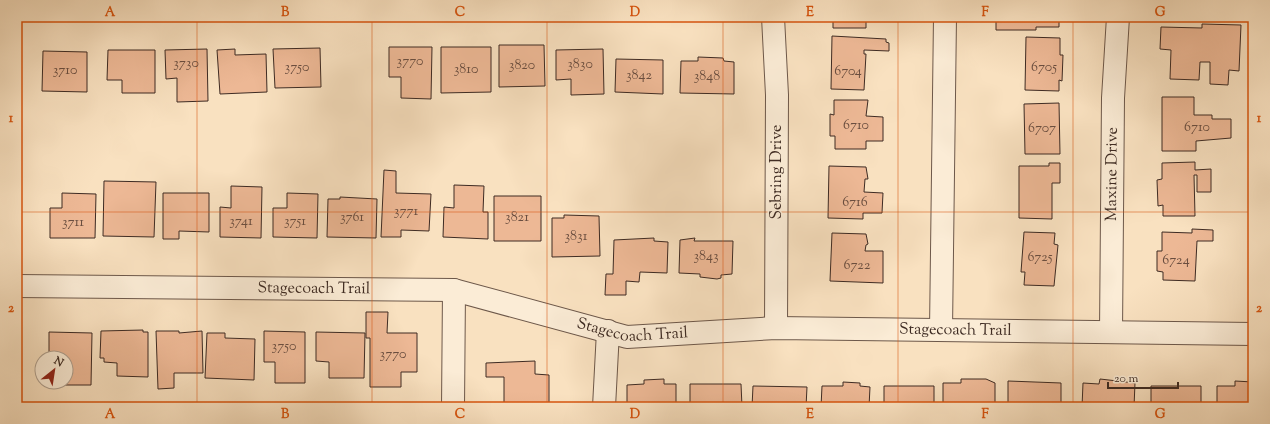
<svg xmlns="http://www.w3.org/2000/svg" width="1270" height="424" font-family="'Sorts Mill Goudy',serif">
<rect width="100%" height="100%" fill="#f9e1c0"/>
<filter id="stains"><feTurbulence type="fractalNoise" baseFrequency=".005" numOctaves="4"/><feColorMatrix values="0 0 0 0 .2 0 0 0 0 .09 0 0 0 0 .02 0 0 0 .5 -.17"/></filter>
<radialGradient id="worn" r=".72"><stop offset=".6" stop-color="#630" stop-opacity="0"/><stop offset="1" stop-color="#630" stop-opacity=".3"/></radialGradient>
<path fill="#edb895" stroke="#3e2b23" d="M 833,17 L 866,17 L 866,28 L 833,28 Z
M 996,17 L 1059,17 L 1059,27 L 1036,27 L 1036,30 L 996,30 Z
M 1202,24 L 1241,25 L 1239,71 L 1229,70 L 1228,85 L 1210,84 L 1210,62 L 1200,62 L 1199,80 L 1170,79 L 1171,50 L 1160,49 L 1161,27 L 1202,28 Z
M 832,36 L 886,39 L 886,42 L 889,43 L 889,51 L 864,50 L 864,54 L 866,54 L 864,90 L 831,89 Z
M 1026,37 L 1060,38 L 1060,55 L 1063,55 L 1062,81 L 1059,80 L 1059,91 L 1025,90 Z
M 499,45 L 544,45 L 545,86 L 499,87 Z
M 389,47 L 432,47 L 431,99 L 401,98 L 401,77 L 389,77 Z
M 441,47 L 491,47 L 491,92 L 441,93 Z
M 320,48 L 321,87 L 275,88 L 273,49 Z
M 207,49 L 208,101 L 177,102 L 177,78 L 166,79 L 165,50 Z
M 235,49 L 235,55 L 266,54 L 267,92 L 220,94 L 217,50 Z
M 603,49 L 604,94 L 571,95 L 571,79 L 556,80 L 556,50 Z
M 108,50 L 155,50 L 155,93 L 122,93 L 122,80 L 107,80 Z
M 43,51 L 87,52 L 87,92 L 42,91 Z
M 698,57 L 723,58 L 724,61 L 734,62 L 734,94 L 680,93 L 681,61 L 698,61 Z
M 616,59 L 663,60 L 663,94 L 615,92 Z
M 1162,97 L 1194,97 L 1194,115 L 1212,115 L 1212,119 L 1231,119 L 1231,138 L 1196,141 L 1196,151 L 1162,151 Z
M 834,100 L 868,100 L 866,116 L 883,117 L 883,141 L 866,141 L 866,149 L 835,149 L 835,136 L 830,136 L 830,114 L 834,115 Z
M 1059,103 L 1060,154 L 1025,154 L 1024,104 Z
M 1195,162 L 1195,170 L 1211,169 L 1211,192 L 1197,192 L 1197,175 L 1194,175 L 1195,216 L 1163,216 L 1163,205 L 1158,206 L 1157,180 L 1162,179 L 1162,163 Z
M 1049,163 L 1060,163 L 1060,183 L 1052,183 L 1052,219 L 1019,218 L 1019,166 L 1049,166 Z
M 829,166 L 866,167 L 868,179 L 865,179 L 864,192 L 883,193 L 882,213 L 863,213 L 863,219 L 828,218 Z
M 384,170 L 396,171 L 396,193 L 431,194 L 429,231 L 401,230 L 401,237 L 381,237 Z
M 104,181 L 156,182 L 154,237 L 103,236 Z
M 454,185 L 484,186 L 483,212 L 488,212 L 488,239 L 443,237 L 444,207 L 454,208 Z
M 231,186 L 262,187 L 261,238 L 220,237 L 220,207 L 231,208 Z
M 62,193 L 96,194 L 95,238 L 50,238 L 50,208 L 62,208 Z
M 163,193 L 209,193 L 209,232 L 179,231 L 179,239 L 163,239 Z
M 287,193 L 318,194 L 317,238 L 273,237 L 273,208 L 287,208 Z
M 494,196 L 541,196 L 541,241 L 494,241 Z
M 340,197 L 377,199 L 376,238 L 327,237 L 328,199 L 340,199 Z
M 564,215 L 599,216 L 600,256 L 552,257 L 552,218 L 564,218 Z
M 1192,229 L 1213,230 L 1213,241 L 1197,241 L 1195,281 L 1163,280 L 1163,272 L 1157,271 L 1157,251 L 1162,251 L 1162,232 L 1192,233 Z
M 1024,232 L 1055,233 L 1054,244 L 1058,245 L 1054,286 L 1024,285 L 1025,272 L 1021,272 Z
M 832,233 L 866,234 L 868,244 L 866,245 L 865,251 L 883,251 L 883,283 L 830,281 Z
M 654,238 L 654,241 L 668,242 L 667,273 L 640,272 L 639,282 L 626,281 L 626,295 L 605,295 L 606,274 L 613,274 L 614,240 Z
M 695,238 L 694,241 L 733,241 L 732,274 L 721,275 L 721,278 L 717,279 L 700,277 L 700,274 L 679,273 L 680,240 Z
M 366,312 L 388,312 L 387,333 L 417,333 L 417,372 L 401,372 L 401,387 L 370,387 L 370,338 L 366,338 Z
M 143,330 L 143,332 L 148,332 L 148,377 L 117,376 L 117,363 L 104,362 L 104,358 L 100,358 L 101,331 Z
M 156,331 L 179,331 L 179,333 L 202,331 L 203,373 L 174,373 L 174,388 L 158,389 Z
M 264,331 L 305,332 L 305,383 L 275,383 L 275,362 L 264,362 Z
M 49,332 L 92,333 L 91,385 L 60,385 L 60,382 L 66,382 L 66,358 L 49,358 Z
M 316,332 L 365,333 L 364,378 L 329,378 L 329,362 L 316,361 Z
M 207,333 L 225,333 L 225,338 L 255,339 L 254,380 L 205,378 Z
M 535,361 L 535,374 L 549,375 L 549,405 L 504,405 L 504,377 L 486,377 L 486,363 Z
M 664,379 L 664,384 L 676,384 L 676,407 L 627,407 L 627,385 L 644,384 L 644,380 Z
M 961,379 L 986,379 L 995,383 L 995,407 L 943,407 L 943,383 L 961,383 Z
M 1100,379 L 1135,383 L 1134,407 L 1082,407 L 1083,383 L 1099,384 Z
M 1008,381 L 1061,383 L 1061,407 L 1008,407 Z
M 1235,381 L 1253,382 L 1253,407 L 1217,407 L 1217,386 L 1235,386 Z
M 843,382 L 860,383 L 860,386 L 870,387 L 869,407 L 821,407 L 822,386 L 843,386 Z
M 690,384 L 741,384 L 742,407 L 690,407 Z
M 753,386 L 807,387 L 806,407 L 752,407 Z
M 884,386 L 934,386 L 934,407 L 884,407 Z
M 1151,386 L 1201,386 L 1201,407 L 1151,407 Z"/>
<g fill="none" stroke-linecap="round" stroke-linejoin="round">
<g stroke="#6d584a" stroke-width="24">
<g id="minor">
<path d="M 773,17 L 777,95 L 776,328"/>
<path id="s1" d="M 17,286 L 454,290 L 627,337 L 776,328 L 1253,334"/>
<path d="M 941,330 L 945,17"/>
<path id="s2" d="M 1111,332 L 1113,98 L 1118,17"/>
<path d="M 453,407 L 454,290"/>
<path d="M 604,407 L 608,331"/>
</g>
</g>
<use href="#minor" stroke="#fbecd6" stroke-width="22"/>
</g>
<path fill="none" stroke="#d7540e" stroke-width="1" stroke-opacity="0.55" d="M 197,17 L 197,407M 372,17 L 372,407M 547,17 L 547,407M 723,17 L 723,407M 898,17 L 898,407M 1073,17 L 1073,407M 17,212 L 1253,212"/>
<g text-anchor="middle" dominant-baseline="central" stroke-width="3" stroke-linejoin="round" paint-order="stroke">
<g font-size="14" fill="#6a4e40">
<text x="410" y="62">3770</text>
<text x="186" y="64">3730</text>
<text x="580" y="65">3830</text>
<text x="522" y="66">3820</text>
<text x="297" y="68">3750</text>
<text x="1044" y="68">6705</text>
<text x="466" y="70">3810</text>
<text x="65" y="71">3710</text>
<text x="848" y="72">6704</text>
<text x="639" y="76">3842</text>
<text x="707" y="77">3848</text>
<text x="856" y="126">6710</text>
<text x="1197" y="128">6710</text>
<text x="1042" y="129">6707</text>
<text x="855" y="203">6716</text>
<text x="406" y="212">3771</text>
<text x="352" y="218">3761</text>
<text x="517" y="218">3821</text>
<text x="241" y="222">3741</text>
<text x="295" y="222">3751</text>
<text x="73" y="223">3711</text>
<text x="576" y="237">3831</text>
<text x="706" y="257">3843</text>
<text x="1040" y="258">6725</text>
<text x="1176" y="261">6724</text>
<text x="857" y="266">6722</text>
<text x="284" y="347">3750</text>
<text x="393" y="355">3770</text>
</g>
<g font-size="16" fill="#3e2b23" stroke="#fbecd6">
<text transform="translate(777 172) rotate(-90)">Sebring Drive</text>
<text stroke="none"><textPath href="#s2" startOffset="158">Maxine Drive</textPath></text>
<text stroke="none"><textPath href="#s1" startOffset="297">Stagecoach Trail</textPath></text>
<text stroke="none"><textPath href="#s1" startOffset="621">Stagecoach Trail</textPath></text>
<text stroke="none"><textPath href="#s1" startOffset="945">Stagecoach Trail</textPath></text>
</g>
</g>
<rect width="1270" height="424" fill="none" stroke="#f9e1c0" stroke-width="44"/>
<g transform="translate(54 370) rotate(30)"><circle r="19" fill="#fbecd6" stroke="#af9f8e"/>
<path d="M0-3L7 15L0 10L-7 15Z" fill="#8f2418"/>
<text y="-6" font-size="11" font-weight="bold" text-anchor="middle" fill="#3e2b23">N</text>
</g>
<path d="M1108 382v6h70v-6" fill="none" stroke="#3e2b23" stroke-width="2"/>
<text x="1114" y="382" font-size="12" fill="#3e2b23" stroke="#fbecd6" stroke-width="3" paint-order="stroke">20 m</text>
<rect x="22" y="22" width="1226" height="380" fill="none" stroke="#d7540e" stroke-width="1.5"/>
<g font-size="13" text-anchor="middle" font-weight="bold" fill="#d7540e">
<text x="110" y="16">A</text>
<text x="285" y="16">B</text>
<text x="460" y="16">C</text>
<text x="635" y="16">D</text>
<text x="810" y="16">E</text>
<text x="985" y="16">F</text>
<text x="1160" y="16">G</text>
<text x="11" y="122">1</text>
<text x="1259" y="122">1</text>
<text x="11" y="312">2</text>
<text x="1259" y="312">2</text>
<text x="110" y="418">A</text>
<text x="285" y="418">B</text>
<text x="460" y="418">C</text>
<text x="635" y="418">D</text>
<text x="810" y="418">E</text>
<text x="985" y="418">F</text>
<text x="1160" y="418">G</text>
</g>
<rect width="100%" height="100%" filter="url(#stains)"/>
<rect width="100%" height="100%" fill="url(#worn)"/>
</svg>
